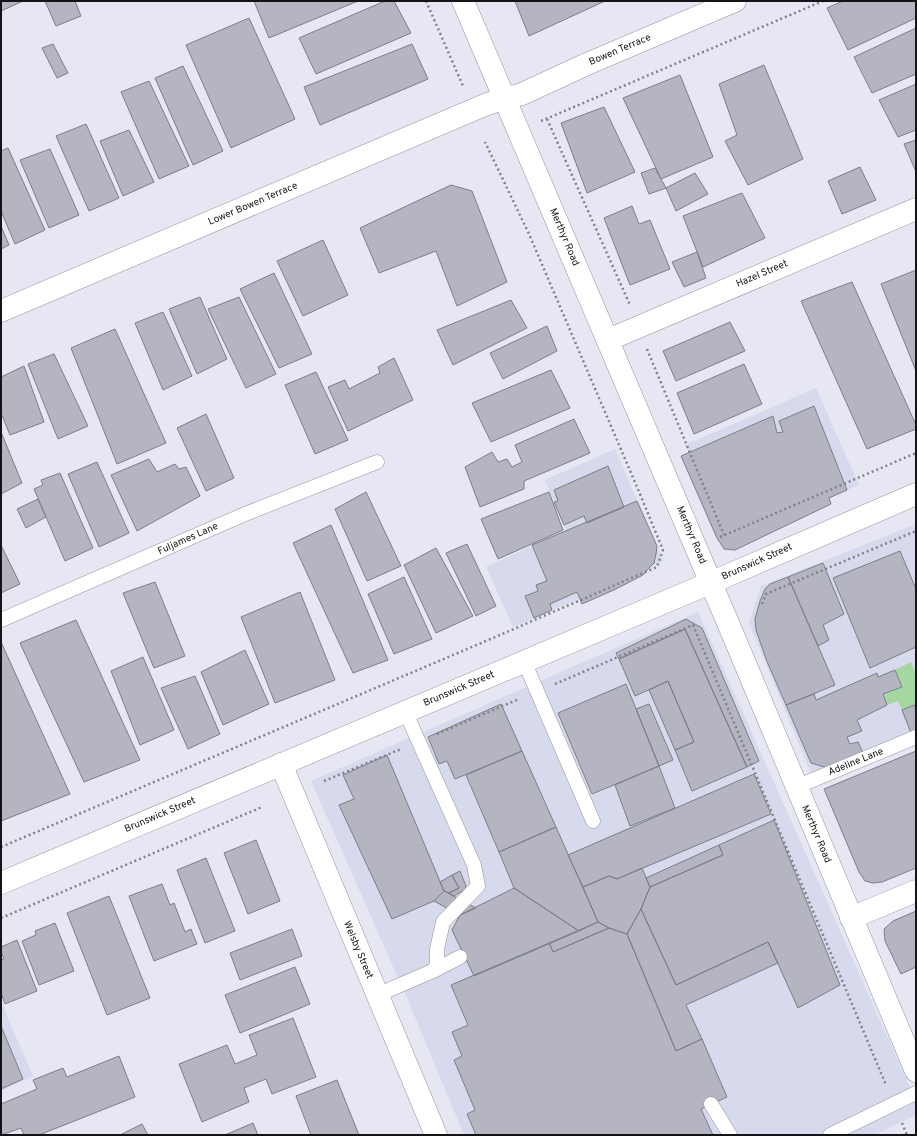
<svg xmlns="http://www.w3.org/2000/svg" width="917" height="1136" font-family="Overpass,sans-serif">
<rect width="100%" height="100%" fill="#e6e7f3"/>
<path fill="#d7d9ec" d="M 816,388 L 859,485 L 731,541 L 685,445 Z
M 615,449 L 663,561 L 648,569 L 513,627 L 486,567 L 566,530 L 545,480 Z
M 916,524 L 916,731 L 813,778 L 749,623 L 761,586 Z
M 698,612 L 908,1083 L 916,1103 L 916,1115 L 874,1135 L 464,1135 L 407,998 L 311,781 Z
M 1,1002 L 33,1076 L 1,1091 Z"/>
<path fill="#a5d7a1" d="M 911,662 L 916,674 L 916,710 L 913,705 L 902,710 L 898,701 L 887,705 L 883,694 L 902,687 L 895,670 Z"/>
<path fill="#b4b5c1" stroke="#7c7d88" d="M 1,1 L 23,1 L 1,11 Z
M 45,1 L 75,1 L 81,16 L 56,26 Z
M 254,1 L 358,1 L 269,38 Z
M 385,1 L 394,1 L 411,33 L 316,74 L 299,38 Z
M 515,1 L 605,1 L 529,36 Z
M 843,1 L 916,1 L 916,18 L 848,50 L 827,8 Z
M 249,18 L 295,119 L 231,148 L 186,45 Z
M 916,28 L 916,74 L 872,93 L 854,57 Z
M 53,44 L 68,73 L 57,78 L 42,48 Z
M 412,44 L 428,79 L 320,125 L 304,87 Z
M 764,65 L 803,159 L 748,185 L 725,141 L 737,135 L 719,84 Z
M 183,66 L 223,151 L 193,165 L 155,78 Z
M 680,75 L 713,157 L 661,179 L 623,98 Z
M 149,81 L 189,166 L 159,179 L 121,92 Z
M 916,84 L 916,130 L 898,137 L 879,100 Z
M 604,107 L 635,172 L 587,193 L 561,123 Z
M 86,124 L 119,198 L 89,211 L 56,136 Z
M 129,130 L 154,182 L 123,196 L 100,141 Z
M 916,140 L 916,172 L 904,144 Z
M 8,148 L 45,230 L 15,244 L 1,211 L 1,151 Z
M 50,149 L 79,215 L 49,228 L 20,160 Z
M 860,167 L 876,200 L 842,214 L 828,181 Z
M 655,168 L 666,188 L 649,194 L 641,173 Z
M 695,173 L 708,194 L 676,211 L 666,188 Z
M 451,185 L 472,191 L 507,282 L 457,306 L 436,251 L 379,273 L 360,228 Z
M 742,193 L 765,238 L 703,267 L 683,216 Z
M 632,206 L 639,224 L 650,220 L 670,269 L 630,285 L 604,218 Z
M 1,226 L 9,245 L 1,249 Z
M 323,240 L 348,295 L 303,316 L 277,261 Z
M 697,252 L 706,278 L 684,287 L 672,262 Z
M 916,270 L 916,371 L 881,284 Z
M 274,273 L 312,354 L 279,368 L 240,289 Z
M 852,282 L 916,425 L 916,429 L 867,449 L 801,301 Z
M 200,297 L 227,359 L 197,374 L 169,309 Z
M 239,297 L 276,374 L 246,388 L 208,309 Z
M 511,300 L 527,328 L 453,365 L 437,330 Z
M 163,312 L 192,376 L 163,390 L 135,323 Z
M 730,322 L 745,351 L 676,381 L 663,351 Z
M 547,326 L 557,351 L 503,379 L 490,353 Z
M 115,329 L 166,443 L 117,464 L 71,348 Z
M 54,354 L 88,426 L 58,439 L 28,364 Z
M 394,358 L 413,400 L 348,431 L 328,387 L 345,380 L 349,389 L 380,373 L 378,367 Z
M 744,364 L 762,404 L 694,434 L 677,393 Z
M 24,366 L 44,422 L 10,435 L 1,413 L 1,377 Z
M 551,370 L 570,408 L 491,442 L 472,403 Z
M 316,372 L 348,440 L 315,454 L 285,385 Z
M 814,406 L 847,490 L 829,498 L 831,504 L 735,550 L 724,549 L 717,538 L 681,456 L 773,416 L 777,433 L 783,432 L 779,421 Z
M 206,414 L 234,478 L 206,491 L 177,428 Z
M 574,419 L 590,453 L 524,481 L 524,489 L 480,507 L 465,467 L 492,452 L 498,462 L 507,459 L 512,467 L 522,462 L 515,445 Z
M 1,432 L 22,483 L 1,494 Z
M 149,459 L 157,472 L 175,464 L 179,469 L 186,467 L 200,496 L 137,531 L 111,475 Z
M 97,462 L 129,533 L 99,547 L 68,474 Z
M 608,466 L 624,507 L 587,523 L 584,516 L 564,525 L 554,502 L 558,501 L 554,490 Z
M 60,473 L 93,548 L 65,561 L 34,489 L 43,485 L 41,480 Z
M 366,492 L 401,566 L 367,581 L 335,509 Z
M 549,492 L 563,530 L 498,559 L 481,519 Z
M 38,499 L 46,517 L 26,528 L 17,509 Z
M 637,501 L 657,546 L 656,554 L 654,563 L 648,569 L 643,575 L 616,589 L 582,604 L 577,592 L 550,604 L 552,610 L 534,618 L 525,596 L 538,591 L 536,585 L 547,581 L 532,545 Z
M 331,525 L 388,660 L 353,673 L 293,543 Z
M 467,544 L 496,606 L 476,616 L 446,553 Z
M 1,545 L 20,584 L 1,593 Z
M 436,548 L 473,616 L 436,633 L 404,565 Z
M 900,551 L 916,589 L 916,647 L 870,668 L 833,578 Z
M 823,563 L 844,614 L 823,625 L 829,640 L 818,646 L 788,577 Z
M 404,577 L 432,639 L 394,654 L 368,594 Z
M 788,577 L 835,685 L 786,705 L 766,659 L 756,630 L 755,619 L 760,601 L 765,589 L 770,584 Z
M 155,582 L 185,656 L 154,668 L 123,593 Z
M 300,592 L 335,680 L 275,703 L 241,617 Z
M 686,619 L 702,628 L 759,761 L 747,767 L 685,629 L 619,659 L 616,653 Z
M 76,620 L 140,760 L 84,782 L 20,643 Z
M 685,629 L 747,767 L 692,791 L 675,750 L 694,742 L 668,681 L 635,696 L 619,659 Z
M 1,642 L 70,794 L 1,821 Z
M 245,650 L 269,704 L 223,725 L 201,672 Z
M 143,657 L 174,730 L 140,745 L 111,671 Z
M 895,670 L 902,687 L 883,694 L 887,705 L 857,720 L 862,731 L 847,737 L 850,744 L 858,742 L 864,755 L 831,769 L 811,763 L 786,705 L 814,694 L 816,700 L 877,673 L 878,677 Z
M 195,676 L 220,734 L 188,749 L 161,688 Z
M 668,681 L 694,742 L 675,750 L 649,690 Z
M 626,684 L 659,766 L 592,794 L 558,713 Z
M 501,704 L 522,751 L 455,779 L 447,761 L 439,764 L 428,737 Z
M 649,704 L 673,760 L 659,766 L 636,709 Z
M 914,705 L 916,710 L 916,731 L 911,733 L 902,710 Z
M 522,751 L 556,827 L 499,852 L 466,775 Z
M 916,751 L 916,868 L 882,882 L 873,883 L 865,881 L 859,872 L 824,789 Z
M 387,755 L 444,891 L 434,901 L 392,919 L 339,805 L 354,799 L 343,775 Z
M 659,766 L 675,808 L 630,826 L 615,785 Z
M 754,774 L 771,814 L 617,879 L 609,876 L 583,887 L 568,855 Z
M 774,820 L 840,985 L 798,1008 L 768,942 L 676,985 L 641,909 L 650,887 L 723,855 L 719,845 Z
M 556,827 L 598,922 L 579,931 L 514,888 L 499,852 Z
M 256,840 L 280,901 L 248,914 L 224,853 Z
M 719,845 L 723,855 L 650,887 L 646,878 Z
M 206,858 L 235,931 L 205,943 L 177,870 Z
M 642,868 L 650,887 L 641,909 L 627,934 L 609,928 L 598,922 L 583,887 L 609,876 L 617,879 Z
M 460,871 L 466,886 L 466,889 L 454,896 L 449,893 L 459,888 L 452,875 Z
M 452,875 L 459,888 L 449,893 L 444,891 L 440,882 Z
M 162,884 L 170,905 L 174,903 L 185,932 L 191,929 L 197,944 L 154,961 L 129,896 Z
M 514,888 L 579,931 L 474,976 L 452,930 L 460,915 Z
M 444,891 L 476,908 L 460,915 L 434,901 Z
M 109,896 L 150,998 L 107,1015 L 67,913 Z
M 641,909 L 676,985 L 768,942 L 778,963 L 686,1005 L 702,1039 L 676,1051 L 627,934 Z
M 916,911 L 916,967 L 901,974 L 885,941 L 884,929 L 893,921 Z
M 598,922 L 609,928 L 553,952 L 549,943 Z
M 55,923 L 74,971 L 39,985 L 22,941 L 36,935 L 35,931 Z
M 609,928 L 627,934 L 676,1051 L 702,1039 L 727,1097 L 701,1109 L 713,1135 L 476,1135 L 467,1114 L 475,1110 L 454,1060 L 462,1056 L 452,1032 L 468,1025 L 451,985 L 549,943 L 553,952 Z
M 292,929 L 302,956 L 240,980 L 230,953 Z
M 17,940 L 37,991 L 5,1004 L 1,993 L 1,960 L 4,959 L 1,952 L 1,947 Z
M 295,967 L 310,1004 L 240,1033 L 225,995 Z
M 293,1018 L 316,1077 L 272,1094 L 266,1079 L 244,1088 L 249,1102 L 202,1122 L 179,1064 L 227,1045 L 235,1064 L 257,1055 L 249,1035 Z
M 1,1026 L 23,1079 L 1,1089 Z
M 119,1056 L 135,1097 L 39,1135 L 24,1135 L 21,1128 L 1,1135 L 1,1104 L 37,1089 L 33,1080 L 63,1068 L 67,1077 Z
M 337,1080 L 359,1135 L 311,1135 L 296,1096 Z
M 253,1123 L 258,1135 L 225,1135 Z
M 142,1124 L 148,1135 L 120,1135 Z"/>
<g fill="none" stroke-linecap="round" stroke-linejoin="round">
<g stroke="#93949f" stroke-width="15">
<path id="lane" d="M 1,620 L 245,514 L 377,462
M 524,661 L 593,821
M 796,787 L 916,737
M 435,970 L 460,957
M 377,995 L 435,970 L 437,962 L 437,949 L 443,922 L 478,886 L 474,865 L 405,711
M 711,1104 L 730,1135
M 830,1135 L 916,1093"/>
</g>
<g stroke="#93949f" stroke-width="23">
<path id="street" d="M 1,311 L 487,104 L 522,94 L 587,64 L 735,1
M 608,340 L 916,209
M 281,764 L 436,1135
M 851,918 L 916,891"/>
</g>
<g stroke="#93949f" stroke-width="23">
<path id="secondary" d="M 463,1 L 731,630 L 916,1071
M 1,883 L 710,583 L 916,494"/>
</g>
<path stroke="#808189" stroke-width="2.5" stroke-dasharray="2 3" stroke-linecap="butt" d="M 426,1 L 463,86
M 547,119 L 630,305
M 541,121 L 823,1
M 647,349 L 724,535
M 720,537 L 916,453
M 762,604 L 766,594 L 916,531
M 555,684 L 693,625 L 886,1085
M 437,734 L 519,699
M 324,781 L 401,749
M 1,847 L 479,644 L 657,567 L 663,550 L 640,494 L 529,234 L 485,142
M 1,918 L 262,807
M 902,1123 L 907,1135"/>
<use href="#lane" stroke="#fff" stroke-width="14"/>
<use href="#street" stroke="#fff" stroke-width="22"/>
<use href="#secondary" stroke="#fff" stroke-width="22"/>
</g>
<g text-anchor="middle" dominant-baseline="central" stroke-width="3" stroke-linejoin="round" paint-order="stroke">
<g font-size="10" fill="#141418" stroke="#fff">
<text transform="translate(620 50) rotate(-23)">Bowen Terrace</text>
<text transform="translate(253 204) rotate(-23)">Lower Bowen Terrace</text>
<text transform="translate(564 237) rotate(67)">Merthyr Road</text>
<text transform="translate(762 274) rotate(-23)">Hazel Street</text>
<text transform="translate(691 535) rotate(67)">Merthyr Road</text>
<text transform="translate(188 539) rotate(-24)">Fuljames Lane</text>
<text transform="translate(757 562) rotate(-24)">Brunswick Street</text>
<text transform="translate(459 689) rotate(-23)">Brunswick Street</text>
<text transform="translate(856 762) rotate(-22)">Adeline Lane</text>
<text transform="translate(160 815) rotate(-23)">Brunswick Street</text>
<text transform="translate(816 834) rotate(67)">Merthyr Road</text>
<text transform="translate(358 950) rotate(67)">Welsby Street</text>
</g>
</g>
<rect width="917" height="1136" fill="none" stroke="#141418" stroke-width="4"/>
</svg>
